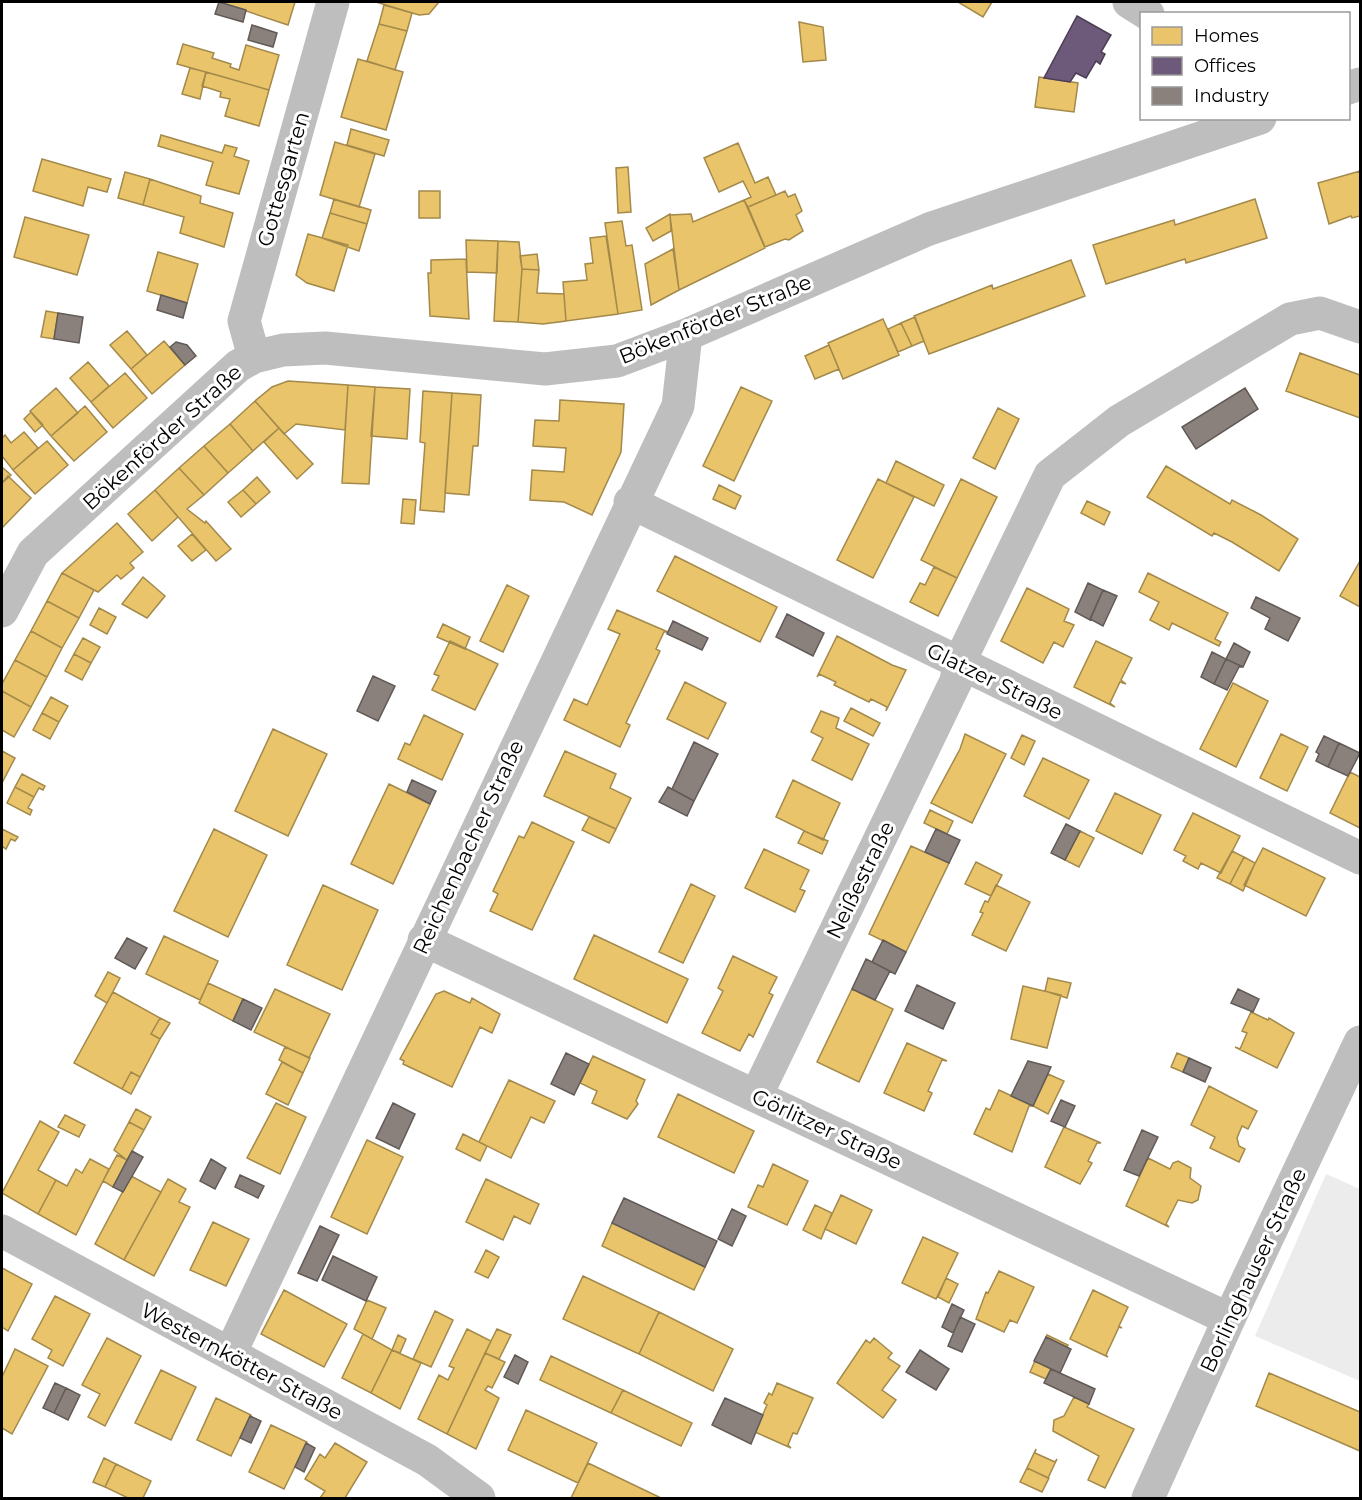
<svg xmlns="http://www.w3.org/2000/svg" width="1362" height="1500" font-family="Montserrat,sans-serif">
<rect width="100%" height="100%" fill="#fff"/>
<path fill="#ececec" d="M 1326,1174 L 1360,1189 L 1360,1381 L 1255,1336 Z"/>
<path fill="#e9c46a" stroke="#a3894a" stroke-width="1.5" d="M 219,2 L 218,2 L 295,2 L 288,25 Z
M 376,2 L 439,2 L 429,14 L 419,15 Z
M 958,2 L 992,2 L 983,17 Z
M 384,5 L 412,13 L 407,31 L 379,24 Z
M 799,22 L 823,27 L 826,60 L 803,62 Z
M 379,24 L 407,31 L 395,70 L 367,61 Z
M 183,44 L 214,53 L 212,58 L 231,64 L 230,67 L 239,70 L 246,45 L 279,55 L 269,90 L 177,64 Z
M 358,59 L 403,72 L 386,130 L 341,117 Z
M 190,68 L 206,72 L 200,99 L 182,94 Z
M 206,72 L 269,90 L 259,126 L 225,116 L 230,99 L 220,97 L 221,92 L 202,86 Z
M 1039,77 L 1078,83 L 1074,112 L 1035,107 Z
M 351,129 L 389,140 L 384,156 L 347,145 Z
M 161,135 L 222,153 L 225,145 L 237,148 L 234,156 L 249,161 L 239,194 L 206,185 L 213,162 L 158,146 Z
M 335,142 L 375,154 L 359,207 L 320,195 Z
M 738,143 L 755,183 L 768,177 L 776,195 L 748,207 L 744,200 L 751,197 L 743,181 L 719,192 L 704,158 Z
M 42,159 L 111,179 L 107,192 L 88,187 L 83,206 L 33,191 Z
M 628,167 L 631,212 L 618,213 L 616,168 Z
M 1360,171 L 1360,216 L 1352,218 L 1351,216 L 1329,224 L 1318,183 Z
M 125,172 L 150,179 L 143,205 L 118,198 Z
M 150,179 L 201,196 L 200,203 L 233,213 L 224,247 L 180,233 L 184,217 L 143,205 Z
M 419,191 L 440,191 L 440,218 L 419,218 Z
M 785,191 L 788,197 L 795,194 L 802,211 L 796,215 L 803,231 L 789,240 L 785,239 L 765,247 L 748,207 Z
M 334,199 L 371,210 L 367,224 L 330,213 Z
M 1255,199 L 1267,238 L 1186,263 L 1185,259 L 1106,284 L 1093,245 L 1174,220 L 1175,225 Z
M 744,200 L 765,248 L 679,290 L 670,215 L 691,214 L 693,222 Z
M 330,213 L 367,224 L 359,251 L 322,238 Z
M 670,214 L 671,231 L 653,241 L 646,228 Z
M 25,217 L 89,235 L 77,275 L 14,257 Z
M 622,221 L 626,246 L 632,245 L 642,310 L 618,314 L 605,223 Z
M 308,234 L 348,245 L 334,291 L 307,283 L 296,275 Z
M 606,236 L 618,314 L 566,321 L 563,282 L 587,280 L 585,264 L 593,263 L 590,238 Z
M 466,240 L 498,241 L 497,273 L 467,272 Z
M 498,241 L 519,242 L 522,269 L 518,322 L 494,321 Z
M 673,249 L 679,290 L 651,305 L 645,264 Z
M 158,252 L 198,264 L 187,303 L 147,291 Z
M 537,254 L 539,270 L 522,269 L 520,256 Z
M 466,259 L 469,319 L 430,316 L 428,273 L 431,273 L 431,260 Z
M 1071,260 L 1085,296 L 929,354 L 914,316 L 992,285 L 993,289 Z
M 522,269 L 539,270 L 537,293 L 564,294 L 566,321 L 543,324 L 518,322 Z
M 46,311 L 58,313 L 54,339 L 41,337 Z
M 915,317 L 924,341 L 912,346 L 901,323 Z
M 883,319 L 899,355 L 843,379 L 828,343 Z
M 901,323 L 912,346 L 898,352 L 888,329 Z
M 127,331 L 147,355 L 131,369 L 110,345 Z
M 164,341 L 185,365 L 152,394 L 131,369 Z
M 829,345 L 839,369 L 815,379 L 805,356 Z
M 1300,353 L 1360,375 L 1360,418 L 1286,391 Z
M 88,362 L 109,386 L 91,402 L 70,378 Z
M 125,373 L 147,398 L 113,428 L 91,402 Z
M 288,381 L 348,385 L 345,430 L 296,424 L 284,434 L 255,401 L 272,387 Z
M 348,385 L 375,387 L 369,484 L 342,483 Z
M 375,387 L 410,389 L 407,439 L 371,436 Z
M 741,387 L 772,401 L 734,481 L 703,466 Z
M 56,388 L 78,413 L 51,436 L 30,411 Z
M 423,391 L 452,393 L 444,512 L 420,510 L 425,443 L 420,442 Z
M 452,393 L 481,395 L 478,446 L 473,446 L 469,495 L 445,493 Z
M 560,400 L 624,404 L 621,452 L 592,515 L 564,502 L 530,500 L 532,470 L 564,472 L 566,448 L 533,446 L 535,420 L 559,421 Z
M 255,401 L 279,428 L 253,451 L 230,424 Z
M 85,406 L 107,432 L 74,461 L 51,436 Z
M 998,408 L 1019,419 L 995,469 L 973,458 Z
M 31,412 L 43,425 L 35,432 L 24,419 Z
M 230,424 L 253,451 L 228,473 L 204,446 Z
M 279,428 L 313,464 L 297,479 L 264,442 Z
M 24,432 L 38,448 L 13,470 L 2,456 L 2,438 L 5,435 L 11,443 Z
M 47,441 L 68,465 L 35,494 L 13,470 Z
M 204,446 L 228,473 L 204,495 L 179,468 Z
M 896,461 L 944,485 L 934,506 L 886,483 Z
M 1166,466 L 1230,504 L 1232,500 L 1261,515 L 1298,539 L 1279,571 L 1232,542 L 1214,533 L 1212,536 L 1147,497 Z
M 2,467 L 11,475 L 2,483 Z
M 179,468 L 204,495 L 187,509 L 205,523 L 206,521 L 231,549 L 216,561 L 155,490 Z
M 8,476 L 31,498 L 2,528 L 2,483 Z
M 257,477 L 270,492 L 256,504 L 243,490 Z
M 878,479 L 914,497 L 873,578 L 837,560 Z
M 961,479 L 997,497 L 957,578 L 921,560 Z
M 719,485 L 741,496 L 735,509 L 713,499 Z
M 155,490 L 178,517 L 152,541 L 128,514 Z
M 243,490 L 256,504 L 241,517 L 228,502 Z
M 403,499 L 416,500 L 414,524 L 401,523 Z
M 1087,501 L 1110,512 L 1104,525 L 1081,513 Z
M 117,523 L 143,552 L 130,563 L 134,568 L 121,579 L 117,575 L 98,592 L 62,573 Z
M 192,534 L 206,550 L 192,561 L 178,546 Z
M 675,556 L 777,607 L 760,642 L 657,591 Z
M 1360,561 L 1360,607 L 1340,596 Z
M 934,567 L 957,578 L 938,616 L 910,602 L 920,583 L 925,585 Z
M 62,573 L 94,590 L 79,618 L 47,601 Z
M 1148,573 L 1228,613 L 1215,639 L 1221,642 L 1219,646 L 1172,623 L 1169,630 L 1150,620 L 1159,602 L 1139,592 Z
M 143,577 L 165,596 L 147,618 L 122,604 Z
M 507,585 L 529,596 L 503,652 L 480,641 Z
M 1027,588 L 1069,609 L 1064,621 L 1074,625 L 1063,647 L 1054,642 L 1043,663 L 1001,641 Z
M 47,601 L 79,618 L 62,648 L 31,631 Z
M 99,608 L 116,617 L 107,634 L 90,625 Z
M 617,610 L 668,632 L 664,632 L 656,649 L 660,651 L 626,723 L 630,725 L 620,747 L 564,720 L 574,699 L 587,705 L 620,634 L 608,629 Z
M 443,624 L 470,637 L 465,649 L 437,637 Z
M 31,631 L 62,648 L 47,677 L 15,660 Z
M 837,636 L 892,665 L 906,670 L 886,711 L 887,707 L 871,699 L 869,702 L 834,685 L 836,682 L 819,674 L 817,677 Z
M 83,638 L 100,647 L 91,663 L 74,654 Z
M 450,641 L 498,664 L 475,710 L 432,690 L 439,676 L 434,674 Z
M 1096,641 L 1132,658 L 1121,680 L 1126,684 L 1120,682 L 1110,703 L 1115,707 L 1074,687 Z
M 74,654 L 91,663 L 82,680 L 65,671 Z
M 15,660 L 47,677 L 31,707 L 2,691 L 2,684 Z
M 685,682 L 726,703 L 708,739 L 667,719 Z
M 1233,683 L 1268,701 L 1236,767 L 1200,749 Z
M 2,691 L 31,707 L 14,737 L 2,730 Z
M 51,697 L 68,706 L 59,722 L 42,713 Z
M 851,708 L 880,723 L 873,736 L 844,721 Z
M 821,711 L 839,718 L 836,728 L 869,744 L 852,780 L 812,760 L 823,738 L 811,732 Z
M 42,713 L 59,722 L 50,739 L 33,730 Z
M 424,715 L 463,734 L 442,780 L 398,759 L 405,743 L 410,745 Z
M 273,729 L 327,754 L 288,836 L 235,811 Z
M 965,734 L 1006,754 L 972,823 L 931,803 L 960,749 Z
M 1281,734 L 1308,747 L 1287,791 L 1260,778 Z
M 1022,735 L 1035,741 L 1024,765 L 1011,758 Z
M 2,751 L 15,758 L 3,781 L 2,780 Z
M 565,751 L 616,774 L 610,788 L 631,798 L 616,829 L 544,796 Z
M 1043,758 L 1089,780 L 1069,819 L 1024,796 Z
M 1350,772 L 1360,777 L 1360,828 L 1330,813 Z
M 22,774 L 45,786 L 43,790 L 39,788 L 34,797 L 15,787 Z
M 793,780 L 840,803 L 823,840 L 776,817 Z
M 389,784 L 430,804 L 393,884 L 351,864 Z
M 15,787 L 34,797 L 28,808 L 32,810 L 30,815 L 7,803 Z
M 1115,793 L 1161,815 L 1142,854 L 1096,831 Z
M 930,810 L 953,821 L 947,834 L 924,823 Z
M 1193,813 L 1240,836 L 1221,873 L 1201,863 L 1198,869 L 1183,861 L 1186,856 L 1174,850 Z
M 589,817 L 616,829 L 609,843 L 582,830 Z
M 532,822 L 574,842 L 532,930 L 490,911 L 498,894 L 493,891 L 519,836 L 524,838 Z
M 2,829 L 18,837 L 15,841 L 11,839 L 6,849 L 2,846 Z
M 214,829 L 267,855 L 228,937 L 174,911 Z
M 804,831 L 828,841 L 822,854 L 798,843 Z
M 1080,831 L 1094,838 L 1079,867 L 1065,860 Z
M 911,846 L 949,863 L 906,952 L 869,934 Z
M 1263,848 L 1325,878 L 1306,916 L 1244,885 Z
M 764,849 L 809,870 L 800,889 L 805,891 L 795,912 L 745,888 Z
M 1232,851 L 1244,857 L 1230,884 L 1217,878 Z
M 1244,857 L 1255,863 L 1243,891 L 1230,884 Z
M 976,862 L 1002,875 L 991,896 L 965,884 Z
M 691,884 L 715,896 L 683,963 L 659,952 Z
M 323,885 L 378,910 L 342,990 L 287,965 Z
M 996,885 L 1030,902 L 1006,951 L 972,935 L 983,913 L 980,912 L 985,901 L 988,902 Z
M 594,935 L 688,979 L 667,1023 L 574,979 Z
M 164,936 L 218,961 L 200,1000 L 146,974 Z
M 733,956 L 777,977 L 769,993 L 773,995 L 753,1037 L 749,1034 L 740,1051 L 702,1033 L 723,991 L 718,988 Z
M 108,972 L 120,978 L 107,1003 L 95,996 Z
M 1048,978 L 1071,983 L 1067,998 L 1045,991 Z
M 208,983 L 243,999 L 233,1021 L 199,1003 Z
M 1023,986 L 1061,995 L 1047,1048 L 1011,1039 Z
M 275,989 L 330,1014 L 309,1058 L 254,1032 Z
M 852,989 L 893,1009 L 859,1082 L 817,1062 Z
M 444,991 L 470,1003 L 472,998 L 500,1014 L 492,1033 L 480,1027 L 452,1087 L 403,1064 L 404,1061 L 400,1059 L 436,994 Z
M 113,992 L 160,1018 L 151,1034 L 160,1039 L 140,1077 L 131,1072 L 122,1089 L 74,1063 Z
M 1251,1012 L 1268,1020 L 1269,1018 L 1294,1033 L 1277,1068 L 1235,1047 L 1240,1049 L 1247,1033 L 1242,1031 Z
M 160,1018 L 170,1023 L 160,1039 L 151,1034 Z
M 907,1043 L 947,1061 L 942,1060 L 928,1091 L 932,1093 L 924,1111 L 884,1093 Z
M 285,1047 L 310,1058 L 303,1073 L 279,1060 Z
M 1177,1053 L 1189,1058 L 1183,1072 L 1171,1067 Z
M 593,1056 L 645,1080 L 636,1101 L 638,1104 L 627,1119 L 592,1103 L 597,1091 L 580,1083 Z
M 282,1062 L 303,1073 L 288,1105 L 266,1094 Z
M 131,1072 L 140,1077 L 131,1094 L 122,1089 Z
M 1048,1074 L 1064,1081 L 1048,1114 L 1033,1106 Z
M 509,1080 L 555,1101 L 544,1123 L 531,1117 L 511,1158 L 479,1142 Z
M 1209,1086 L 1257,1111 L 1248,1129 L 1242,1126 L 1237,1138 L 1239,1146 L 1245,1149 L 1239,1162 L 1210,1148 L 1215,1137 L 1191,1125 Z
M 999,1090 L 1033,1106 L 1029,1106 L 1012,1152 L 974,1134 L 986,1108 L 990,1110 Z
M 678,1094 L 754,1131 L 734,1173 L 658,1137 Z
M 276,1103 L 306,1117 L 280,1174 L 247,1158 Z
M 136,1109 L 151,1117 L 144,1130 L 129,1122 Z
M 65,1115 L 85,1125 L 79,1137 L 58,1127 Z
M 40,1121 L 59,1132 L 38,1170 L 56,1180 L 38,1214 L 2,1193 Z
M 129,1122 L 144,1130 L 127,1160 L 114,1150 Z
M 1064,1127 L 1101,1143 L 1097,1143 L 1088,1161 L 1092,1163 L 1080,1184 L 1045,1167 Z
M 463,1134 L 487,1146 L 480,1161 L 456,1149 Z
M 367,1140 L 403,1157 L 367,1234 L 331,1217 Z
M 117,1155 L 127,1160 L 113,1187 L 103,1181 Z
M 1148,1158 L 1170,1169 L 1173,1163 L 1178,1161 L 1191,1168 L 1190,1178 L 1201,1186 L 1198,1200 L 1192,1203 L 1178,1200 L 1166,1224 L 1169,1227 L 1126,1206 Z
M 90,1159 L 109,1169 L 76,1235 L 38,1214 L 56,1180 L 67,1186 L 76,1169 L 82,1173 Z
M 773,1164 L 808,1181 L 787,1225 L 748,1207 L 758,1185 L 763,1187 Z
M 131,1176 L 161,1192 L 124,1260 L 95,1244 Z
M 168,1179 L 186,1189 L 179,1202 L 190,1207 L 154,1276 L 124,1260 Z
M 486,1179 L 539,1204 L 530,1224 L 514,1216 L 503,1240 L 466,1222 Z
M 841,1195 L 872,1210 L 856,1244 L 825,1229 Z
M 815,1205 L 832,1213 L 821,1239 L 803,1230 Z
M 213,1222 L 249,1239 L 226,1286 L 190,1270 Z
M 612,1223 L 705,1267 L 694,1290 L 602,1246 Z
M 923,1237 L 958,1253 L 936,1299 L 902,1283 Z
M 486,1250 L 499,1257 L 488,1278 L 475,1272 Z
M 2,1268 L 32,1284 L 8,1331 L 2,1327 Z
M 999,1271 L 1034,1287 L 1017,1323 L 1010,1320 L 1004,1332 L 976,1319 L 986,1292 L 988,1293 Z
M 583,1276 L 659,1312 L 639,1354 L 563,1319 Z
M 946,1278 L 958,1284 L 949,1303 L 938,1297 Z
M 284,1290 L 347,1324 L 324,1367 L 261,1334 Z
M 1093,1290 L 1128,1307 L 1119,1326 L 1122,1328 L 1119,1327 L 1106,1355 L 1108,1357 L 1070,1339 Z
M 55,1296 L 90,1314 L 63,1366 L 48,1358 L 52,1350 L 32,1339 Z
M 367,1300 L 386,1308 L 372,1339 L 354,1329 Z
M 435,1311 L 453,1320 L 431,1367 L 413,1359 Z
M 659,1312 L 733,1349 L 713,1391 L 639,1354 Z
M 467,1329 L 491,1341 L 447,1434 L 418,1419 L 439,1375 L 448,1380 L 454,1368 L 449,1366 Z
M 497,1329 L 511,1335 L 499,1359 L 485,1353 Z
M 363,1334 L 392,1350 L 371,1393 L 342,1378 Z
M 398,1335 L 406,1339 L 400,1353 L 392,1350 Z
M 1047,1335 L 1068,1345 L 1067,1347 L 1046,1337 Z
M 107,1338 L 141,1356 L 105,1426 L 88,1417 L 100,1394 L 82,1385 Z
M 874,1338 L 892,1353 L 888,1358 L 900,1366 L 882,1390 L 896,1400 L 883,1418 L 837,1383 L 866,1340 L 870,1343 Z
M 15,1349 L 48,1366 L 12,1434 L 2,1428 L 2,1377 Z
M 392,1350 L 421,1363 L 400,1409 L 371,1393 Z
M 485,1353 L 505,1362 L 492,1388 L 488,1386 L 485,1390 L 499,1398 L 476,1449 L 447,1434 Z
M 551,1356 L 623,1390 L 611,1413 L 540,1380 Z
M 1035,1361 L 1051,1369 L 1046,1379 L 1030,1372 Z
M 161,1370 L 196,1387 L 171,1440 L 135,1423 Z
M 1269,1373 L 1360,1412 L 1360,1451 L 1256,1406 Z
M 777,1383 L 813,1398 L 797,1434 L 793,1433 L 788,1445 L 791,1448 L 755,1432 L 767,1405 L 764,1403 L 769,1393 L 772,1395 Z
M 623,1390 L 692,1423 L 681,1446 L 611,1413 Z
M 1074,1397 L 1089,1404 L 1087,1407 L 1134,1429 L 1105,1488 L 1088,1480 L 1099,1456 L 1053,1431 L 1054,1420 L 1064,1416 Z
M 216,1398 L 251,1415 L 231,1456 L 197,1440 Z
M 526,1410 L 597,1443 L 578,1483 L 508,1450 Z
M 271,1425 L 307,1442 L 284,1489 L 249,1472 Z
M 335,1443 L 367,1462 L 345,1498 L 320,1498 L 325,1491 L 305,1479 L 320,1454 L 325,1458 Z
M 1036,1449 L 1035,1453 L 1055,1462 L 1057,1459 L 1048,1478 L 1027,1468 Z
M 104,1458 L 116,1464 L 105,1487 L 93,1482 Z
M 588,1463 L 659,1497 L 658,1498 L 571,1498 Z
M 116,1464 L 151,1481 L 143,1498 L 128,1498 L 105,1487 Z
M 1027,1468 L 1049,1478 L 1042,1492 L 1020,1482 Z"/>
<path fill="#6d597a" stroke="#4c3e55" stroke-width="1.5" d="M 1077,16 L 1111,35 L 1101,52 L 1105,54 L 1100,64 L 1096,61 L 1086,78 L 1076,73 L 1070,82 L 1044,78 Z"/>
<path fill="#8a817c" stroke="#615a57" stroke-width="1.5" d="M 219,2 L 246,10 L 243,22 L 215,14 Z
M 252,25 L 277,33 L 273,47 L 248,40 Z
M 161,295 L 187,303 L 183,318 L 157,310 Z
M 58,313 L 83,317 L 79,343 L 54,339 Z
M 176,342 L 187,345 L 196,356 L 185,365 L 170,347 Z
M 1245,388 L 1258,409 L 1196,449 L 1182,427 Z
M 1088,583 L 1103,590 L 1090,620 L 1075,612 Z
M 1103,590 L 1117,596 L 1103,626 L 1090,619 Z
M 1256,597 L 1300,618 L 1288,641 L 1265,629 L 1270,618 L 1251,608 Z
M 787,614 L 824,633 L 813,656 L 776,637 Z
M 673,621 L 708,638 L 702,650 L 667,634 Z
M 1234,643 L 1250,652 L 1243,667 L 1226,659 Z
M 1212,652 L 1226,659 L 1214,684 L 1201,677 Z
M 1226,659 L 1243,667 L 1239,667 L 1227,690 L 1214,684 Z
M 373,676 L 395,686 L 378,721 L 357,711 Z
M 1324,736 L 1339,743 L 1328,767 L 1316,761 L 1319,754 L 1316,752 Z
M 694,742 L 718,754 L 694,801 L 672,789 Z
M 1339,743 L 1360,753 L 1348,776 L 1328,767 Z
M 412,780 L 436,791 L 430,804 L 407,792 Z
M 668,787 L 694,801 L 687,816 L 659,802 Z
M 1066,824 L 1080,831 L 1065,860 L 1051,853 Z
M 936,829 L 960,840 L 949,863 L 925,852 Z
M 127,938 L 147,948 L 135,969 L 115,958 Z
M 883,940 L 906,952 L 895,974 L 872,962 Z
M 866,959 L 890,971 L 875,1000 L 852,989 Z
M 917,985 L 955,1003 L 943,1029 L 905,1011 Z
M 1238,989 L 1259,999 L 1253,1012 L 1231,1003 Z
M 243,999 L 262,1008 L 251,1030 L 233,1021 Z
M 566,1053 L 589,1064 L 574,1095 L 551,1084 Z
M 1189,1058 L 1211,1068 L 1205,1082 L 1183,1072 Z
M 1028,1061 L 1051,1067 L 1033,1106 L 1011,1096 Z
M 1061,1100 L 1075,1106 L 1065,1127 L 1051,1121 Z
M 393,1103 L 415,1114 L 399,1149 L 376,1138 Z
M 1142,1130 L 1158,1137 L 1139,1176 L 1124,1170 Z
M 132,1151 L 143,1157 L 123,1192 L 113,1187 Z
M 211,1159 L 226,1168 L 215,1189 L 200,1181 Z
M 240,1175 L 264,1186 L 258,1198 L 235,1187 Z
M 624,1198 L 717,1241 L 705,1267 L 612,1223 Z
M 732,1209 L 746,1216 L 732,1246 L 718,1239 Z
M 320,1226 L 339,1235 L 317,1281 L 298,1273 Z
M 333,1256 L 377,1277 L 366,1301 L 322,1280 Z
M 952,1304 L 964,1310 L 953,1333 L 942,1327 Z
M 960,1317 L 975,1324 L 962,1352 L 948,1346 Z
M 1046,1337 L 1071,1349 L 1060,1373 L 1034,1361 Z
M 920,1350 L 949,1369 L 936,1390 L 906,1372 Z
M 515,1355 L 528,1362 L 518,1384 L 504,1377 Z
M 1051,1369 L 1095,1389 L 1089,1404 L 1044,1383 Z
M 55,1383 L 66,1388 L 54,1413 L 43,1408 Z
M 66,1388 L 80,1395 L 68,1420 L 54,1413 Z
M 725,1398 L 763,1415 L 751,1444 L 712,1425 Z
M 250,1416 L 261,1421 L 251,1443 L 240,1438 Z
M 306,1443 L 315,1448 L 304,1472 L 295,1467 Z"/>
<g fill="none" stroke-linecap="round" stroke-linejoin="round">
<path stroke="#bebebe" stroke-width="33" d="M 1129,2 L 1148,14
M 1348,88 L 1360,84
M 254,357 L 244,321 L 333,2
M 630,502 L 1360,858
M 2,611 L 33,553 L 238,366 L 254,357 L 283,350 L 325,348 L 545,369 L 617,361 L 686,335 L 929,229 L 1260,118
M 424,940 L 1229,1319
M 756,1096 L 956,681 L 959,663 L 1050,475 L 1119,421 L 1290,319 L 1320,313 L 1360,327
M 2,1231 L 427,1460 L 479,1498
M 230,1354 L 678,406 L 686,335
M 1148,1498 L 1229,1319 L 1360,1042"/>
</g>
<g text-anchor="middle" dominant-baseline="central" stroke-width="6" stroke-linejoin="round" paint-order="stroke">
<g font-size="21" fill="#000" stroke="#fff">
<text transform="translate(283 179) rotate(-74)">Gottesgarten</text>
<text transform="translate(715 319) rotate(-22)">Bökenförder Straße</text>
<text transform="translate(162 437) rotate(-42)">Bökenförder Straße</text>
<text transform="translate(995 681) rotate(26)">Glatzer Straße</text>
<text transform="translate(468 847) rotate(-65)">Reichenbacher Straße</text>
<text transform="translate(860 880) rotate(-64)">Neißestraße</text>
<text transform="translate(827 1129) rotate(25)">Görlitzer Straße</text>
<text transform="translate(1253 1270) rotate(-65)">Borlinghauser Straße</text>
<text transform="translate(242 1361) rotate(28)">Westernkötter Straße</text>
</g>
</g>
<rect width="1362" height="1500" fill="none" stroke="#000000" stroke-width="6"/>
<rect x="1140" y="12" width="210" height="108" fill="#ffffff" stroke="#999999" stroke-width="1.5"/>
<rect x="1152" y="27" width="30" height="18" fill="#e9c46a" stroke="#999999" stroke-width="1.5"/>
<text x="1194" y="42" font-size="18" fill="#000000">Homes</text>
<rect x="1152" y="57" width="30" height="18" fill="#6d597a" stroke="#999999" stroke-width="1.5"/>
<text x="1194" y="72" font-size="18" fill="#000000">Offices</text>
<rect x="1152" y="87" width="30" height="18" fill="#8a817c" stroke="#999999" stroke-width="1.5"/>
<text x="1194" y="102" font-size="18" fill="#000000">Industry</text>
</svg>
